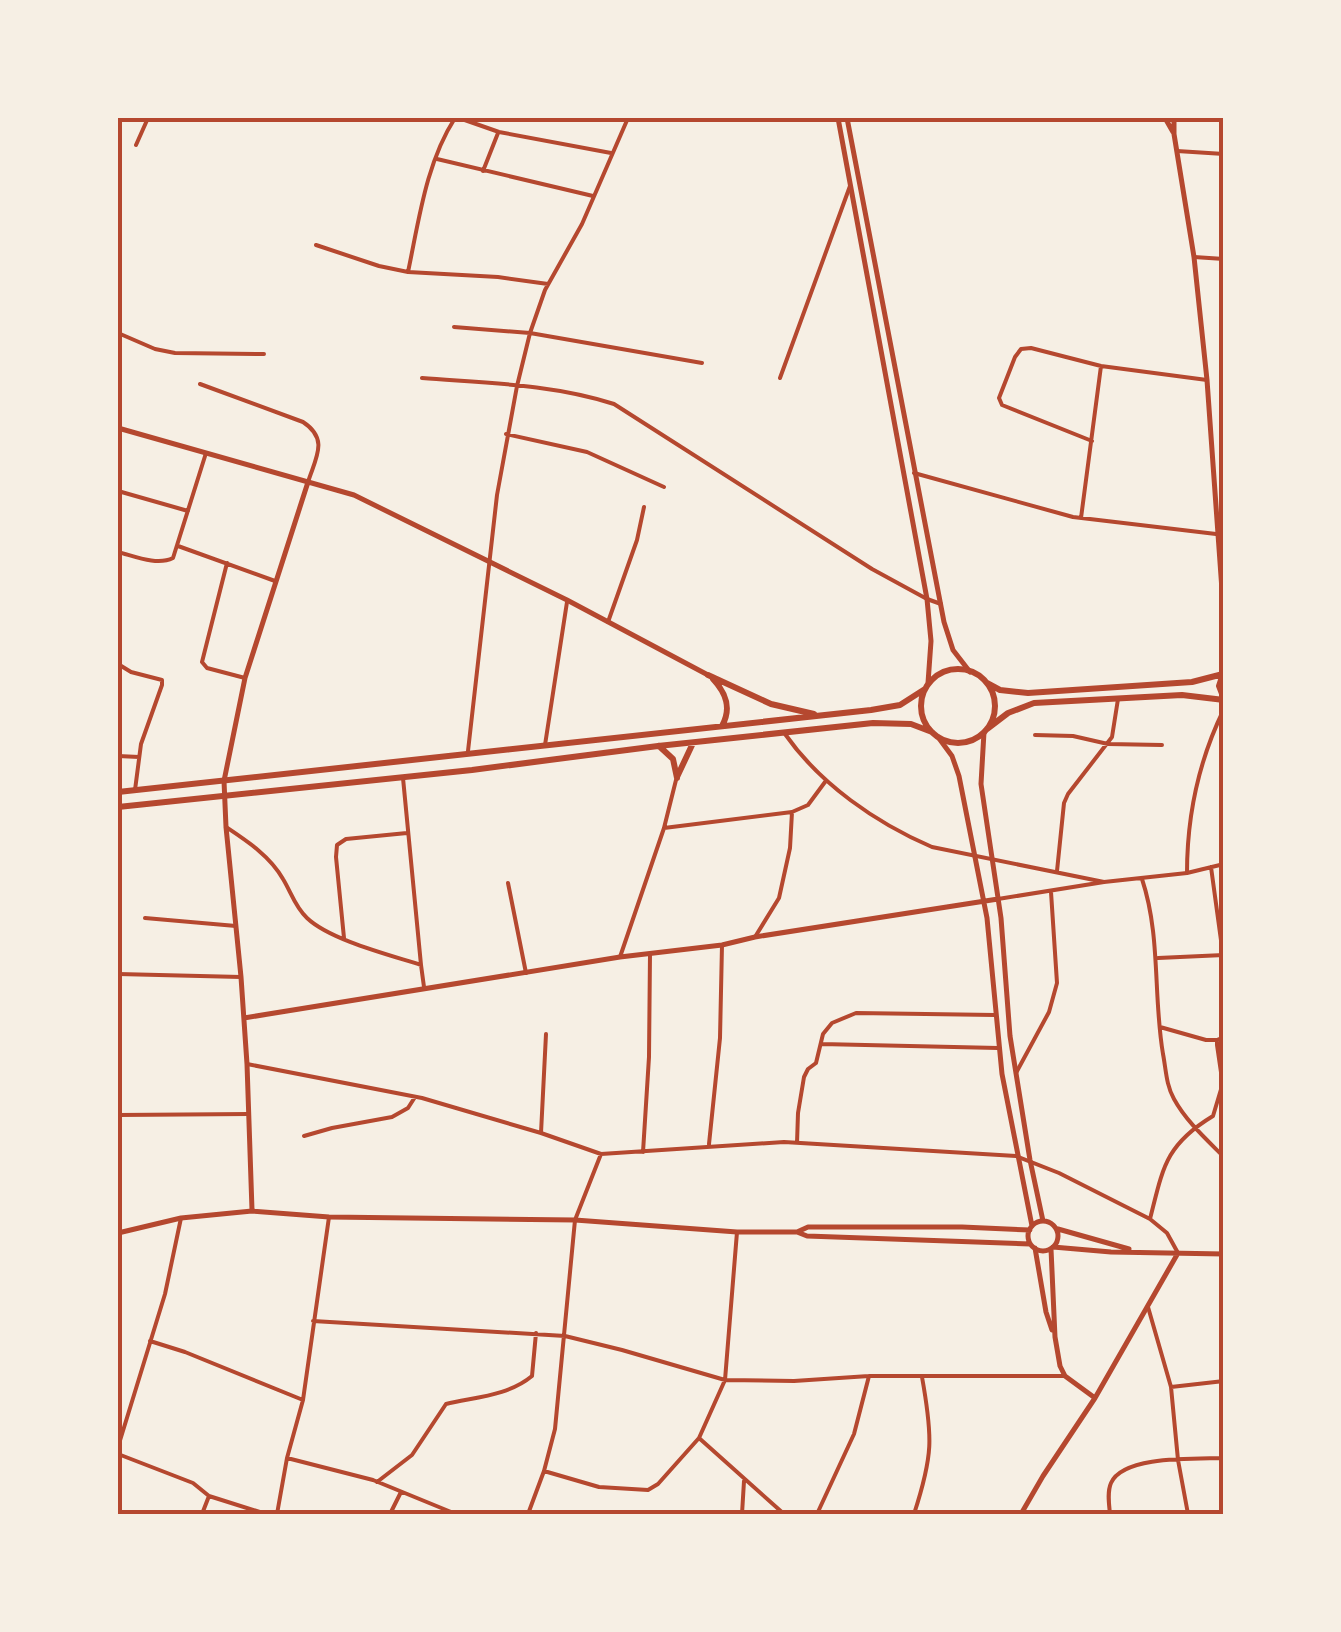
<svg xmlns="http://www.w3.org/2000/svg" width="1341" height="1632" font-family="Ubuntu,sans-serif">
<rect width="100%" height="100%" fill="#f6efe4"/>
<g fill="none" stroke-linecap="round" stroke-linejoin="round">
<path stroke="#b5482f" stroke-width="4" d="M 459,118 L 499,132 L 611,153
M 136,145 L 148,118
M 1177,151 L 1224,154
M 437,159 L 593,196
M 483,171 L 498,133
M 316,245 L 379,266 L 408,272 L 498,277 L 548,284
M 1194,257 L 1224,259
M 408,272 C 419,220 426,163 455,118
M 454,327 L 530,333 L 702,363
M 118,333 L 155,349 L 175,353 L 264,354
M 422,378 C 485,383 553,384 614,404 L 872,569 L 927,599 L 941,604
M 780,378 L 850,186
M 200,384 L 303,422 C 329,439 316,457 308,482
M 506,434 L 587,452 L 664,487
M 1092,441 L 1002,405 L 999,398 L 1015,357 L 1021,349 L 1031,348 L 1101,366 L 1207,380
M 914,473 L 1073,517 L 1216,534
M 118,491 L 188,511
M 1081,518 L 1101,366
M 178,546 L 275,581
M 118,552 C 134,556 157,566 173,558 L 206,453
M 227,563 L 202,662 L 207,668 L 245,678
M 608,622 L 637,540 L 644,507
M 118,664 L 131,672 L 162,680 L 162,685 L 141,744 L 135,790
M 785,734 C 820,784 876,823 932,847 L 1104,882
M 1035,735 L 1073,736 L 1108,744 L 1162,745
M 545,745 L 567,602
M 468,751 L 497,495 L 517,386 L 530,333 L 545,290 L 582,224 L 628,118
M 118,756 L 139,757
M 403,778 L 421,965
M 226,827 C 247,841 270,856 283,879 C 291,892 295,907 307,918 C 330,940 390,955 421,965 L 424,987
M 664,828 L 792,812 L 808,805 L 825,782
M 1211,867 L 1223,955
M 1057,871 L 1064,803 L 1068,794 L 1112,737 L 1118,699
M 1187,873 C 1187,817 1199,760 1224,709
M 1142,879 C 1161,936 1153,996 1163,1054 C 1166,1069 1166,1085 1174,1099 C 1186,1121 1206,1139 1224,1157
M 508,883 L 526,973
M 998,899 L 1104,882 L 1187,873 L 1224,864
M 145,918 L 236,926
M 755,937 L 779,898 L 790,848 L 792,812
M 344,938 L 336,857 L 337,845 L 346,839 L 407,833
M 620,957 L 664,828 L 676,780
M 1158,958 L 1224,955
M 118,974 L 241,977
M 1160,1027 L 1206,1040 L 1217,1040
M 821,1044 L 998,1048
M 247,1064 L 422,1098 L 541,1133 L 601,1154 L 784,1142 L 1016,1156 L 1059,1173 L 1150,1219 L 1167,1233 L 1178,1253
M 1016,1073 L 1049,1012 L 1057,983 L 1051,892
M 1223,1086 L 1217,1045 L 1217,1040 L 1224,1037
M 118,1115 L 249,1114
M 541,1133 L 546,1034
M 304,1136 L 332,1128 L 392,1117 L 408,1108 L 415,1097
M 797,1143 L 798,1113 L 804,1077 L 808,1069 L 816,1063 L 823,1034 L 832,1023 L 856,1013 L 995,1015
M 709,1144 L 720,1038 L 722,945
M 643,1152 L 649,1057 L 650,954
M 1150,1219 C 1163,1168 1165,1145 1213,1116 L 1222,1086
M 1148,1307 L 1171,1387 L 1178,1460 L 1188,1514
M 313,1321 L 565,1336 L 622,1350 L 725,1380 L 794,1381 L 869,1376 L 1065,1376
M 150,1341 L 185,1352 L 303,1400
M 1171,1387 L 1224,1381
M 699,1438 L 784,1514
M 118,1447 L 165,1294 L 181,1218
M 118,1454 L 193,1483 L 209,1496 L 266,1514
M 287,1458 L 373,1480 L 456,1514
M 544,1471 L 599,1487 L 648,1490 L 658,1484 L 699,1438 L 725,1380 L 737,1232
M 377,1482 L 412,1455 L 446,1404 C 475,1397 508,1396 532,1376 L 536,1333
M 202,1514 L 209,1496
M 277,1514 L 287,1458 L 303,1400 L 329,1217
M 390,1514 L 401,1492
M 528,1514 L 544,1471 L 555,1429 L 575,1220 L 601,1154
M 742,1514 L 744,1481
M 817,1514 L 854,1434 L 869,1376
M 914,1514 C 933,1456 933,1438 922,1377
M 1110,1514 C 1109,1504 1107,1492 1111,1483 C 1123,1455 1197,1459 1224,1458"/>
<path stroke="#b5482f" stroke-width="5" d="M 838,118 L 927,599 L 931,641 L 928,683
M 847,118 L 944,622 L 953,650 L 970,672
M 1165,118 L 1173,132
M 1174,118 L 1174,134 L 1194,257 L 1207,380 L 1224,618
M 118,428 L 354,495 L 567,600 L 708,675
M 984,732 L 981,784 L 1001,918 L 1010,1036 L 1030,1160 L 1043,1221
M 938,737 L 952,756 L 959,776 L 987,918 L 1002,1074 L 1032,1226
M 244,1018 L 620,957 L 722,945 L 755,937 L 998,899
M 252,1210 L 247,1064 L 241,977 L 226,827 L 224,781 L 245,678 L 308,482
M1028 1236a15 15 0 1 1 30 0a15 15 0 1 1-30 0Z
M 1058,1229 L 1129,1249
M 797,1232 L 808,1227 L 962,1227 L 1030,1230
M 118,1233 L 181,1218 L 252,1211 L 329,1217 L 575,1220 L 737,1232 L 797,1232 L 807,1236 L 1030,1244
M 1053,1247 L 1111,1252 L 1224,1254
M 1035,1248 L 1046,1312 L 1052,1330
M 1051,1249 L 1055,1337 L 1060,1366 L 1065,1376 L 1095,1398
M 1021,1514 L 1043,1476 L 1095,1398 L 1178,1253"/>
<path stroke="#b5482f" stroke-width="6" d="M921 706a37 37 0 1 1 74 0a37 37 0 1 1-74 0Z
M 1223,674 L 1219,686 L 1224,699
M 708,675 L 771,704 L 814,714
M 713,679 C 726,693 732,708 722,726
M 987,683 L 1000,690 L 1028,693 L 1192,682 L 1223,674
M 987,729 L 1008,713 L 1034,703 L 1182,695 L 1224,700
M 659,746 L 673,759 L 677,778
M 677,777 L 693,743
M 118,792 L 871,710 L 900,705 L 925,689
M 118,807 L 472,770 L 658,746 L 873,723 L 911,724 L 932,732"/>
</g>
<rect width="1341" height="1632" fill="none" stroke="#f6efe4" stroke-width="240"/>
<rect x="120" y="120" width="1101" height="1392" fill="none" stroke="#b5482f" stroke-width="4"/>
</svg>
